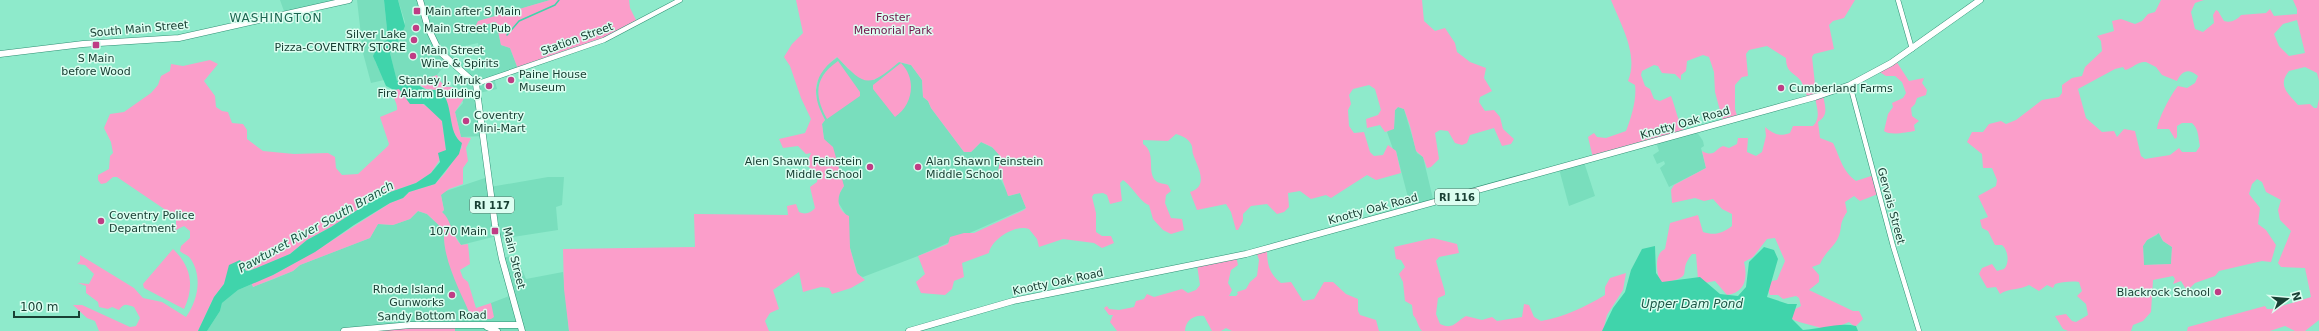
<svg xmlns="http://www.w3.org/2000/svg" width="2319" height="331" font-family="'DejaVu Sans',sans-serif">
<rect width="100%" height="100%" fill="#8eeacb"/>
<path fill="#79debd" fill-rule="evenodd" d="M 280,0 L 349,0 L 285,14 Z
M 357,0 L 384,0 L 388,39 L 377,48 L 375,61 L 384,80 L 371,83 L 363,53 Z
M 398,0 L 550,0 L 479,21 L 476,27 L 496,22 L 501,45 L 510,48 L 518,69 L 494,78 L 497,89 L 479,93 L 490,187 L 548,177 L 564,177 L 562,205 L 556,207 L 558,230 L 499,239 L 502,258 L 516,255 L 526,279 L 563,272 L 569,331 L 455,331 L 455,325 L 348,331 L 207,331 L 220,311 L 222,303 L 238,290 L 252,284 L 253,287 L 274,279 L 293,271 L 300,265 L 370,238 L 378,224 L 393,225 L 410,219 L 418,211 L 427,214 L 444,230 L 445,246 L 452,269 L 472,319 L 491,305 L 491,303 L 512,295 L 497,236 L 461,245 L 442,212 L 444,210 L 441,195 L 443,192 L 488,177 L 483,136 L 461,137 L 455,112 L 463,103 L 461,91 L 452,86 L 460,74 L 448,61 L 437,75 L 428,78 L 397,82 L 390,53 L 400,38 L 405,22 ZM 478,43 L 481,58 L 459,62 L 447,50 Z
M 838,57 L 848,69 L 874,80 L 899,62 L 911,65 L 922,80 L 923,97 L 928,101 L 931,108 L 964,152 L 971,152 L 981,142 L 995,149 L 1000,156 L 998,174 L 1009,196 L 1020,193 L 1026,208 L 918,256 L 863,277 L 858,275 L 850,248 L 846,215 L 838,202 L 838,196 L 844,186 L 824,139 L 822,124 L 825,120 L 817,104 L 816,90 L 819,76 L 827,65 Z
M 1398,107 L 1404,109 L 1417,153 L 1423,157 L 1434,203 L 1411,209 L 1396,151 L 1393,149 L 1387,132 L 1394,127 L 1395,110 Z
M 1697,132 L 1703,141 L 1704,146 L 1701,148 L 1706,168 L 1669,187 L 1660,168 L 1665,164 L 1664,161 L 1657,164 L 1653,155 L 1659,151 L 1656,142 Z
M 1584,162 L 1595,196 L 1569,206 L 1559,169 Z
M 2158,232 L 2163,241 L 2172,247 L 2171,264 L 2144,265 L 2143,246 L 2147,240 L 2157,235 Z"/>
<path fill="#fb9eca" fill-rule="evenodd" d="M 550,0 L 629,0 L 630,8 L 638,24 L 611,37 L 518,69 L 510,48 L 501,45 L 496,22 L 475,27 L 478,21 Z
M 796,0 L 1422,0 L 1424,21 L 1435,31 L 1445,28 L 1455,43 L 1457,52 L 1470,62 L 1486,68 L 1484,78 L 1492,91 L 1480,97 L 1479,102 L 1485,111 L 1494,110 L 1500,117 L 1503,129 L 1514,139 L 1511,144 L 1502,146 L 1494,128 L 1470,135 L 1467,143 L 1462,145 L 1455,143 L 1448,131 L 1440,130 L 1435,133 L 1439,159 L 1431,167 L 1427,168 L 1423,157 L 1416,151 L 1410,126 L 1404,109 L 1398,107 L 1395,110 L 1394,129 L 1385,132 L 1380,125 L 1367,128 L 1366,119 L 1378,115 L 1381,110 L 1375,89 L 1369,85 L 1353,89 L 1349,95 L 1351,104 L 1348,110 L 1349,126 L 1354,133 L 1364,132 L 1370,152 L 1374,156 L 1383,155 L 1388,145 L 1396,151 L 1401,173 L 1376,180 L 1367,175 L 1331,198 L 1326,195 L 1311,199 L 1300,191 L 1288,193 L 1289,207 L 1284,212 L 1277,214 L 1267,204 L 1251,206 L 1243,214 L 1243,221 L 1238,230 L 1236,230 L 1231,212 L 1226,204 L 1197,210 L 1190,192 C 1210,186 1197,166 1193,154 C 1192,151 1193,147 1191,144 C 1188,138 1182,136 1176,134 L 1168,141 L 1143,140 L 1143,144 C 1157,153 1146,172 1156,181 C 1159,184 1164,183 1168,185 L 1171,191 L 1166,195 L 1165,203 L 1171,218 L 1182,219 L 1184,230 L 1171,234 L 1163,230 L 1153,219 L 1149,205 C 1141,203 1132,186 1123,180 L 1120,183 L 1122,201 L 1110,204 L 1107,195 L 1103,193 L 1094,194 L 1092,197 L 1096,213 L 1096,232 L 1102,236 L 1111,236 L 1114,243 L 1102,248 L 1094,243 L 1063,239 L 1039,247 L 1037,239 L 1029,229 C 1015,224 991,240 989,253 L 962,263 L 964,277 L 954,281 L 952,289 L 945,295 L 921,293 L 916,282 L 925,274 L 918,256 L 948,244 L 950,237 L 964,233 L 974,233 L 1024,210 L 1026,208 L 1020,193 L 1008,196 L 1002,178 L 998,174 L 1000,156 L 992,147 L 981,142 L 971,152 L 964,152 L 931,108 L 928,101 L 923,97 L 922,80 L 911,65 L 899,62 C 867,89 865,86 837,57 C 812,76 811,94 825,120 L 822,124 L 824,139 L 833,147 L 844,186 C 836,196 836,210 849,216 L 850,248 L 857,273 L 865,280 L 851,288 L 832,294 L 829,288 L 821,287 L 803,292 L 799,272 L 773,290 L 779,309 L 770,313 L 765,321 L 769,331 L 569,331 L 564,289 L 563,249 L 695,247 L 694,214 L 788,215 L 787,206 L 796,204 L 799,212 C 805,215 811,213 815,208 L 810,187 L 817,182 L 818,174 L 806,165 L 811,153 L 806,154 L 798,146 L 783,148 L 779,139 L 805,133 L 811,119 L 801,98 L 790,66 L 784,57 L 792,44 L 803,33 Z
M 1611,0 L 1855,0 L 1844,18 L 1833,21 L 1829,25 L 1834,49 L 1814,54 L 1812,57 L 1816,93 L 1818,96 L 1823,95 C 1825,107 1829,115 1818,122 L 1820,138 L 1833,143 C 1840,157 1842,171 1856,181 L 1874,175 L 1878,194 L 1860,201 L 1854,196 L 1845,202 L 1847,212 C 1838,225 1843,228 1838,238 C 1834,247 1825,252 1820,264 L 1812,267 L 1819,275 L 1819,282 L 1809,290 L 1853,311 L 1859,311 L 1863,319 L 1855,327 L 1849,322 L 1827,331 C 1815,324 1802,325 1790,318 L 1790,312 L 1801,306 L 1799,298 L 1796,296 L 1783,299 L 1778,295 L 1770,295 L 1767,288 L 1772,281 L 1777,280 L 1785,261 L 1775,238 L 1767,239 L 1753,257 L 1744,262 C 1748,279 1745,292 1727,295 L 1715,281 L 1704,283 L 1698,279 L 1696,254 L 1692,254 C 1675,275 1699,275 1661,284 C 1657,275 1653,254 1665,249 L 1670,223 L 1698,215 L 1703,232 C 1715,236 1723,233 1732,226 L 1732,214 L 1722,209 L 1713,199 L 1704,201 L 1695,198 L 1672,203 L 1671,190 L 1674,185 L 1706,168 L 1702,151 C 1715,158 1715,149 1723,146 L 1729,148 L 1737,144 L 1738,138 L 1748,138 L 1747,152 L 1756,156 L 1762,152 L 1766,136 L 1765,127 C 1773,134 1780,137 1790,133 L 1793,126 L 1813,126 C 1821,118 1817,108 1815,98 L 1808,99 C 1806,94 1804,86 1801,81 C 1794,72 1786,73 1786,58 L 1767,46 L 1749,50 L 1746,54 L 1748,76 L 1742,77 L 1735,85 L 1735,109 L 1738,119 L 1723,122 L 1715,92 L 1714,72 L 1709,57 L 1703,55 L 1687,61 L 1686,71 L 1681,75 L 1681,80 L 1675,74 L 1662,73 L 1658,66 L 1654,65 L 1642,71 L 1641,75 L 1645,86 L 1650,89 L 1654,99 L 1660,101 L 1671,96 C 1676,109 1678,124 1687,134 L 1593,158 L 1588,137 L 1594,133 L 1597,137 L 1606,138 L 1626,131 C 1631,118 1637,99 1635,85 L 1628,81 C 1639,55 1621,25 1611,0 Z
M 2161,0 L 2204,0 L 2195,3 L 2191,12 L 2195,29 L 2203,32 L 2214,23 L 2213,15 L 2216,10 L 2218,11 L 2224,21 C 2231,23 2237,20 2241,15 L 2266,13 L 2270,9 L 2274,16 L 2297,14 L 2297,9 L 2293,0 L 2319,0 L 2319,81 L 2317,73 L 2305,67 L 2289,71 C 2277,86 2288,93 2298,105 L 2310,104 L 2314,108 L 2317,108 L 2319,99 L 2319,320 L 2305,331 L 2295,331 L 2285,326 L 2270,331 L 2187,331 L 2188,327 L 2265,306 L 2267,309 L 2272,309 L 2311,297 L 2305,268 L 2281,267 L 2278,263 L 2291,231 L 2280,220 L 2278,210 L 2281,200 L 2266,192 L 2262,182 L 2257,179 L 2252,184 L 2249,194 L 2260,208 L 2258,224 L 2266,230 L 2276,245 L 2271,262 L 2262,261 L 2219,271 L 2215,276 L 2195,283 L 2187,291 L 2181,281 L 2173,284 L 2175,279 L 2173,276 L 2153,280 L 2151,312 L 2143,321 L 2133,325 L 2131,331 L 2068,331 L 2063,329 L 2055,316 L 2066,314 L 2072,321 L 2076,322 L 2088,315 L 2086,304 L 2077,296 L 2082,291 L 2079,282 C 2072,281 2061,282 2055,284 L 2053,288 L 2047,285 L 2039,291 L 2029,285 C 2020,290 2009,288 2000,294 L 1996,287 L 1987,288 L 1979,274 L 1982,268 L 1992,264 L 1997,271 L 2004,269 C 2010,263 2008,250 2002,245 L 1995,245 L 1988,231 L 1982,228 L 1980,220 L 1988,217 L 1978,196 L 1996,186 L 1997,180 L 1992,168 L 1983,168 L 1982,154 L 1967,142 L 1972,132 L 1983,132 L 1989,124 L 2001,121 L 2006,124 L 2016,120 L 2042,100 L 2059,97 L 2062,93 L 2062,85 L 2072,78 L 2082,76 L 2085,67 L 2102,51 L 2101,41 L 2097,36 L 2114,31 L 2112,21 L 2121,19 L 2135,24 L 2142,21 L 2148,14 L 2155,12 ZM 2297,20 L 2305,53 L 2289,56 L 2279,46 L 2274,34 L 2283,24 ZM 2146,62 L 2156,67 L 2162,75 L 2177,81 C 2182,70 2189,68 2198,76 L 2195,83 L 2187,88 L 2178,86 C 2171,94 2158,119 2157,129 L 2169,129 L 2175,139 L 2177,137 L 2177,126 L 2182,123 L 2192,123 C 2199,129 2198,138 2200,146 L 2196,152 L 2182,152 L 2179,148 L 2170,155 L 2145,159 L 2141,156 L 2135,131 L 2124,129 L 2117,137 L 2114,131 L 2102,132 L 2086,118 L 2078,89 L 2115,69 L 2123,67 L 2125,70 C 2133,68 2138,61 2146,62 ZM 2159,233 L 2163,241 L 2172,247 L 2171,264 L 2144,265 L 2143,246 L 2147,240 Z
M 210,60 L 218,64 L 204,81 L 215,96 L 216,107 L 222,111 L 228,112 L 232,123 L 243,124 L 247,130 L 247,139 L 263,151 L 294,154 L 328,153 L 335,157 L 336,168 L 342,175 L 358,174 L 388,146 L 389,144 L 380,117 L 397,110 C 398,102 391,96 392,90 L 399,89 C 414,100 431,106 442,121 L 446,150 L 431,173 L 416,183 L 379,196 L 331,227 L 307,240 L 290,254 L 256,269 L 228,273 L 224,284 L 214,297 L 198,331 L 99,331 L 95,321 L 87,318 L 73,305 L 82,305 L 130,327 L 136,326 L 140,318 L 134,307 C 126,304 124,303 119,310 L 112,307 L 108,309 L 99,307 L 98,302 L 86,293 L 86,286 L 78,283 L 89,284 L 94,274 L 85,265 L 77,264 L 80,261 L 80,255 L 134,288 L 143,298 L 162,302 L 186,317 C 198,300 203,276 190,258 C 187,254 184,255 180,251 L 181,246 L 190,238 L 190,231 L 184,226 L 176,230 L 176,217 L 117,177 L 113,177 L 106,183 L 101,184 L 98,180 L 98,175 L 109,169 L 110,156 L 113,153 L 111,142 L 104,128 L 110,114 L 124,112 L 151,93 L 158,85 L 161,76 L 170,71 L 171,64 L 183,66 Z
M 838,61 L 860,92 L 860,96 L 827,119 C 814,95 814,78 838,61 Z
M 1896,61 L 1909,81 L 1924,78 L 1922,83 L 1927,90 L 1926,95 L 1917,98 L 1915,104 L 1911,108 L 1912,116 L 1919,121 L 1914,125 L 1915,131 C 1907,132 1891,136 1884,131 L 1888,114 L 1893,107 L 1892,103 L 1903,98 L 1906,93 L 1902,82 L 1895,76 L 1886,76 L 1878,71 Z
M 901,63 C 917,79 913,105 895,117 L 873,89 L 873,85 Z
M 437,75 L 440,81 L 446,87 C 454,86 461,91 465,97 L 455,112 L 461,137 L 471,138 L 466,148 L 468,161 L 463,168 L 463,184 L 449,189 L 441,195 L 444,210 L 442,212 C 451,219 452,236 461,245 L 468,244 L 470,264 L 460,270 L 463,278 L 468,282 L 476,308 L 491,303 L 494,317 L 491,319 L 472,319 C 461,292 442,260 444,230 L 427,214 L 418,211 L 410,219 L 393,225 L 378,224 L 370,238 L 300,265 L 293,271 L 253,287 L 251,282 L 273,275 L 319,249 L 390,203 L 403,198 L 409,192 L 435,184 L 445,173 L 462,147 L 453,131 L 446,99 L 439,90 L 426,89 L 412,80 L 428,78 Z
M 1433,238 L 1457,244 L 1459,253 L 1439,257 L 1436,261 L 1445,292 L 1445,295 L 1438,298 L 1436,314 L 1440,324 C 1454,330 1455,322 1466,316 L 1482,320 L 1492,317 L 1497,321 L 1522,317 L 1524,304 L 1529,305 L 1534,317 L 1541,321 C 1564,317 1585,307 1605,295 L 1605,287 L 1610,278 L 1626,273 L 1623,290 L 1607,315 L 1603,331 L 1422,331 C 1417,326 1418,320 1413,315 L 1412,305 L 1405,301 L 1403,282 L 1399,274 L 1405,267 L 1401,260 L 1396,259 L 1394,247 Z
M 1267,248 C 1267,265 1269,273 1281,283 L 1291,282 L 1303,301 L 1314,299 L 1324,282 L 1333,282 L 1346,294 L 1358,299 L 1358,311 L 1360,315 L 1376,320 L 1379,331 L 1232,331 L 1226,328 L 1221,331 L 1212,331 L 1204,316 C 1194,314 1185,321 1185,331 L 1117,331 L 1110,322 L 1113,315 L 1109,315 L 1104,308 L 1107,306 L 1109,309 L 1119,310 L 1134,307 L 1136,301 L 1144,299 L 1147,294 L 1154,297 L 1182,289 L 1188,293 L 1196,290 L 1200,285 L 1197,265 L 1236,256 L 1238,265 L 1231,270 L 1228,283 L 1232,290 L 1229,296 L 1236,296 L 1238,294 L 1237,292 L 1246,289 L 1250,282 L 1257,276 L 1259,260 L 1256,251 Z
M 173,249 C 191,266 195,286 184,309 L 144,288 L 143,284 Z
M 455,325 L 455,331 L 348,331 Z"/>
<path fill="#40d4ab" d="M 384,0 L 398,0 L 405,26 L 400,38 L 390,53 L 397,81 L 412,80 C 417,83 421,88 427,90 C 433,91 438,88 442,93 C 454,106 447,132 462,143 L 459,154 L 435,184 L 409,192 L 403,198 L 390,203 L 354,225 L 315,252 L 273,275 L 238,290 L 222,303 L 220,311 L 207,331 L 198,331 L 214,297 L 224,284 L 229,265 L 240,260 L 246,271 L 249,271 L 290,254 L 307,240 L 331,227 L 379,196 L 416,183 L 431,173 L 440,162 L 438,153 L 446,150 L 442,121 L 424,104 L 410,104 L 399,89 L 394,90 L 386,86 L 373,56 L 377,48 L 388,39 Z
M 1655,246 L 1656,273 L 1662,282 L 1700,277 L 1720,294 L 1738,296 L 1746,287 L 1749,262 L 1764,247 L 1774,250 L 1778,259 L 1767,297 L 1788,304 L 1797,304 L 1792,319 L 1803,330 C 1821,329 1839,322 1856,326 L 1858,331 L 1602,331 L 1613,308 L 1625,292 L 1631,270 L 1642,249 Z"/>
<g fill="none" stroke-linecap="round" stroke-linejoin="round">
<path stroke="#40d4ab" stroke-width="1.5" d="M 507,35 L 519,21 L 555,5 L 559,0"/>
<g stroke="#2f9074" stroke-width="5.5">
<path id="minor" d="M 1898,0 L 1912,49
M 476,84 L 604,40 L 680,0
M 1850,85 L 1893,246 L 1919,331"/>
</g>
<g stroke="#2f9074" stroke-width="7">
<path id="major" d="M 420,0 L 428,28 L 439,51 L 476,84 L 495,225 L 502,259 L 522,331
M 0,54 L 83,44 L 179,38 L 349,0
M 487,327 L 497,331
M 344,331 L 411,325 L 520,325
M 909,331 L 1013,301 L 1246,254 L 1815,97 L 1850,85 L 1891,63 L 1980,0"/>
</g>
<use href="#minor" stroke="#fff" stroke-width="4.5"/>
<use href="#major" stroke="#fff" stroke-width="6"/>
</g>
<g fill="#bf3d85" stroke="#dcfef1" stroke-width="1.5">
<rect x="413" y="7" width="8" height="8" rx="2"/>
<circle cx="416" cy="28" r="4"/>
<circle cx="414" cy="40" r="4"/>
<rect x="92" y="41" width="8" height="8" rx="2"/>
<circle cx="413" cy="56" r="4"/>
<circle cx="511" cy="80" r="4"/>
<circle cx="489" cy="86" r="4"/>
<circle cx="1781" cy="88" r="4"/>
<circle cx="466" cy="121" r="4"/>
<circle cx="870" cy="167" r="4"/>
<circle cx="918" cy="167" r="4"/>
<circle cx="101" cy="221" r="4"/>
<rect x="491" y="227" width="8" height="8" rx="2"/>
<circle cx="2218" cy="292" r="4"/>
<circle cx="452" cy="295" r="4"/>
</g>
<g text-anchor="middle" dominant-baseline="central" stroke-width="3" stroke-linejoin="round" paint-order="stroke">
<g fill="#dcfef1" stroke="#54796d" stroke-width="1">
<rect x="1435" y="189" width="44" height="16" rx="3"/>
<rect x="470" y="197" width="44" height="16" rx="3"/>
</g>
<g font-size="10" font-weight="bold" fill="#194034">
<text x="1457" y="197">RI 116</text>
<text x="492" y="205">RI 117</text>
</g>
<g font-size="11" fill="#194034" stroke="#dcfef1" text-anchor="start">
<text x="425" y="11">Main after S Main</text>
<text x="424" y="28">Main Street Pub</text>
<text x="406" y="34" text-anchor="end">Silver Lake<tspan x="406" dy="13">Pizza-COVENTRY STORE</tspan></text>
<text x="421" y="50">Main Street<tspan x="421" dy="13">Wine &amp; Spirits</tspan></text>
<text x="96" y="58" text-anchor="middle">S Main<tspan x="96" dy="13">before Wood</tspan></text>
<text x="519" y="74">Paine House<tspan x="519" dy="13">Museum</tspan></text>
<text x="481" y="80" text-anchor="end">Stanley J. Mruk<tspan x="481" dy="13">Fire Alarm Building</tspan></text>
<text x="1789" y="88">Cumberland Farms</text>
<text x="474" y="115">Coventry<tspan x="474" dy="13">Mini-Mart</tspan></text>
<text x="862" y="161" text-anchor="end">Alen Shawn Feinstein<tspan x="862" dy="13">Middle School</tspan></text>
<text x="926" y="161">Alan Shawn Feinstein<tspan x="926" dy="13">Middle School</tspan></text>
<text x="109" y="215">Coventry Police<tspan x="109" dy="13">Department</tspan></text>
<text x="487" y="231" text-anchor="end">1070 Main</text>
<text x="444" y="289" text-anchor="end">Rhode Island<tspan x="444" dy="13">Gunworks</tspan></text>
<text x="2210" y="292" text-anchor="end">Blackrock School</text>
</g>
<g font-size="11" fill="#6e1348" stroke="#dcfef1">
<text x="893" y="17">Foster<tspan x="893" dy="13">Memorial Park</tspan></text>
</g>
<g font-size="11" fill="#194034" stroke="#dcfef1">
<text transform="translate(139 29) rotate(-5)">South Main Street</text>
<text transform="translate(577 39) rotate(-20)">Station Street</text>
<text transform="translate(1685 123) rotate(-16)">Knotty Oak Road</text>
<text transform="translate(1891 206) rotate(75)">Gervais Street</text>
<text transform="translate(1373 209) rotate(-15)">Knotty Oak Road</text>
<text transform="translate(514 258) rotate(76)">Main Street</text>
<text transform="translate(1058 282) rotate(-12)">Knotty Oak Road</text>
<text transform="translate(432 316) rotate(-1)">Sandy Bottom Road</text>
</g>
<g font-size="12" letter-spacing="1" fill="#1c6651" stroke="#dcfef1">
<text x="276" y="18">WASHINGTON</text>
</g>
<g font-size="12" font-style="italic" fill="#1d5746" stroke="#dcfef1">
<text transform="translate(316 227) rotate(-29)">Pawtuxet River South Branch</text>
<text x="1692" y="304">Upper Dam Pond</text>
</g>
</g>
<g transform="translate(2287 299) rotate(74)" stroke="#dcfef1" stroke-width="3" paint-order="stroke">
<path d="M0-3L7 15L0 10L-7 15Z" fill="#194034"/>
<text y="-6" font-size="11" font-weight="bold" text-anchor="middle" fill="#194034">N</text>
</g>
<path d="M14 311v6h65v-6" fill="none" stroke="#194034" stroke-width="2"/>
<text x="20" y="311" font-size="12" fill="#194034" stroke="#dcfef1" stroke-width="3" paint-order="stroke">100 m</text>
</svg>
